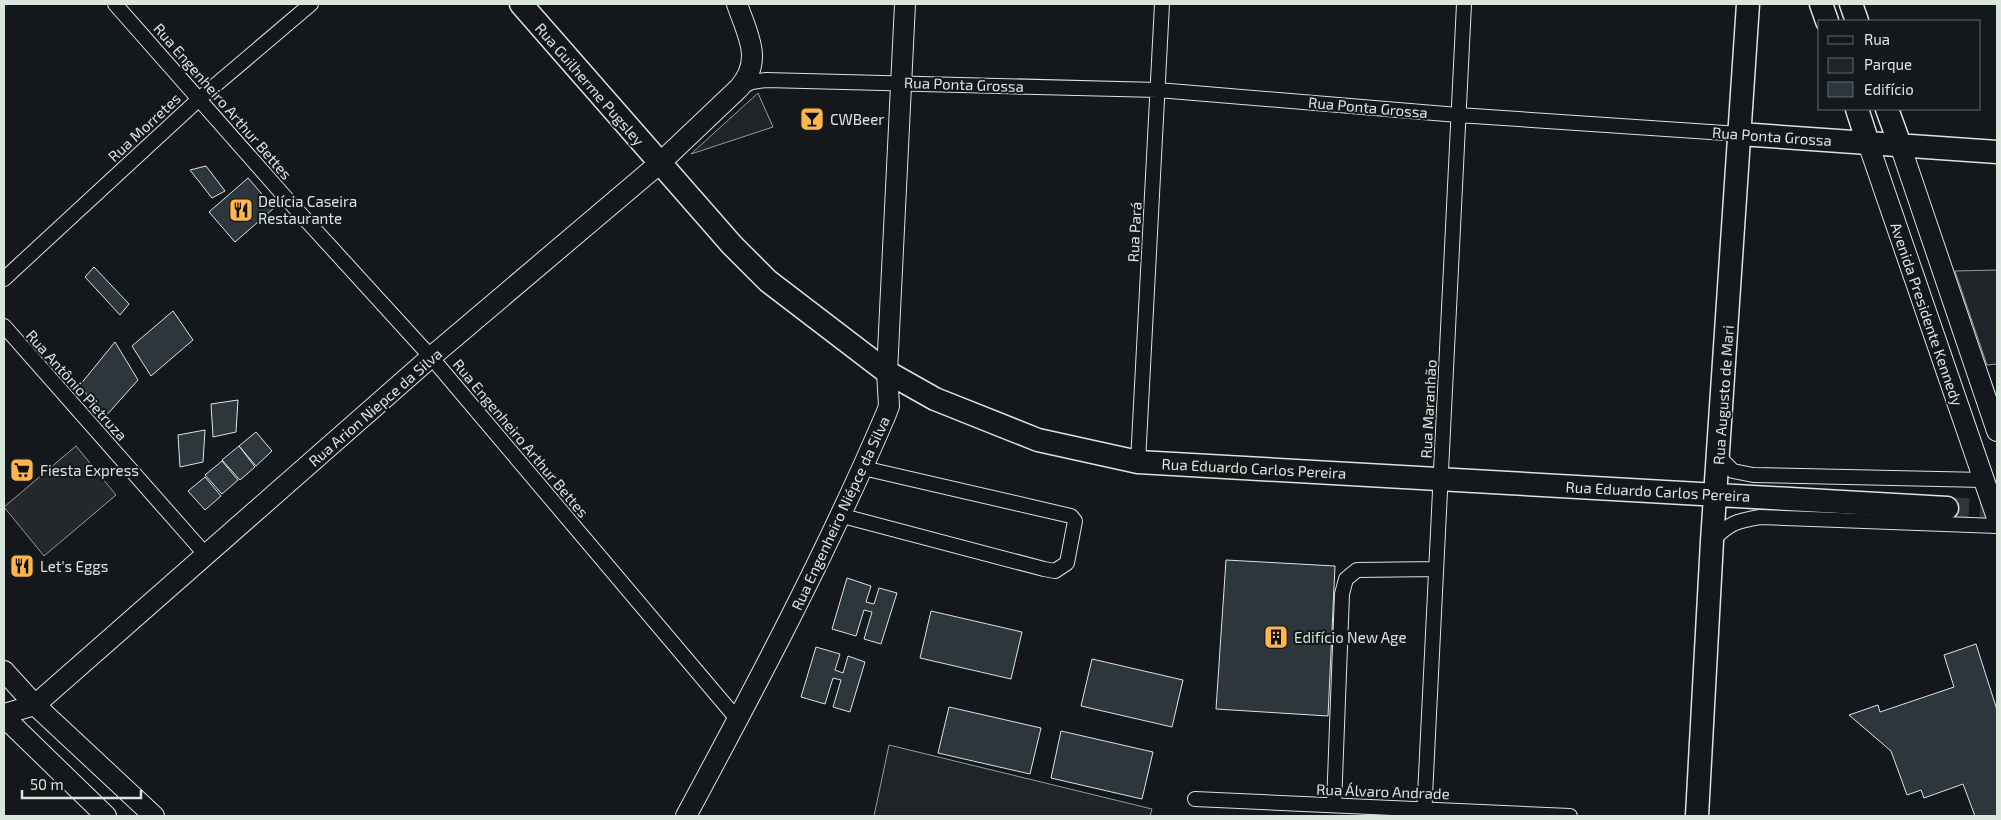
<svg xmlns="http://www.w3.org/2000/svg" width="2001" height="820" font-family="'Exo 2',sans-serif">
<rect width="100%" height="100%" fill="#14181c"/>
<path fill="#202428" stroke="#939e99" d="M 758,93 L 773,127 L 691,154 Z
M 1997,270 L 1997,364 L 1987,365 L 1955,271 Z
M 889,745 L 1152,809 L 1150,816 L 874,816 Z"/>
<path fill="#24282b" stroke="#939e99" d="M 76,446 L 116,495 L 44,556 L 4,507 Z"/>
<path fill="#2c363c" stroke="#d8e6dc" d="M 206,166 L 225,191 L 212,198 L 190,170 Z
M 248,178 L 274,208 L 235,242 L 209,212 Z
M 94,267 L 129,304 L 120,315 L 85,277 Z
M 173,311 L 193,340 L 151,376 L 132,346 Z
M 115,342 L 138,380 L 104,418 L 80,385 Z
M 238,400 L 236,432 L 213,437 L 211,404 Z
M 205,430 L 203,462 L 180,467 L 178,435 Z
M 256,432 L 272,451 L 256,466 L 239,446 Z
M 239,446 L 255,467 L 240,480 L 222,460 Z
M 222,461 L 238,480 L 222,494 L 205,475 Z
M 205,477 L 221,496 L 205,510 L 188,491 Z
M 1226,560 L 1335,566 L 1328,716 L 1216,709 Z
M 847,578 L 871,586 L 866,602 L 874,604 L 879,588 L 897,593 L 881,644 L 864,639 L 872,612 L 864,610 L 856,636 L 832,629 Z
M 931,611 L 1022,632 L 1011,679 L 920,658 Z
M 1976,644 L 1997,710 L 1997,816 L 1975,816 L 1963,784 L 1924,798 L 1921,790 L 1907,795 L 1891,751 L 1849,715 L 1878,705 L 1880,712 L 1954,687 L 1944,655 Z
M 816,647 L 840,654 L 835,670 L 843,673 L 848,656 L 865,662 L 850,712 L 833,707 L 841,680 L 833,678 L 825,704 L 801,697 Z
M 1092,659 L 1183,680 L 1172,727 L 1081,706 Z
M 949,707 L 1041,728 L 1030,774 L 938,753 Z
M 1061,731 L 1153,752 L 1142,799 L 1051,778 Z"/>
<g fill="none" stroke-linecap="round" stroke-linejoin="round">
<path stroke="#313739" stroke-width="22" stroke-dasharray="22 11" stroke-linecap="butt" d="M 1947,508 L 1997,511"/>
<g stroke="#d8e6dc" stroke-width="16">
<path id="street" d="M 115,4 L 286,198 L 431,357 L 738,720
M 739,88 L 752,82 L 766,80 L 1158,90 L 1458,115 L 1740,134
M 4,279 L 199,99 L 311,4
M 4,326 L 206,555
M 1719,457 L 1733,471 L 1753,475 L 1984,480
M 1138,462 L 1162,4
M 839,515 L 1044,569 L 1055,571 L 1067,563 L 1075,521 L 1071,516 L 863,468
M 1713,540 C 1729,523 1737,521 1760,517 L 1997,526
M 1195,799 L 1570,816
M 1334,805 L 1342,594 L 1346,579 L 1357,570 L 1436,569
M 1424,816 L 1464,4"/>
</g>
<g stroke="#d8e6dc" stroke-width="22">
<path id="secondary" d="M 1868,143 L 1997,518
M 1900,145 L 1997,431
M 4,671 L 35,705 L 154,816
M 4,714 L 35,705 L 431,357 L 660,163 L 739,88 C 764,60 747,34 737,4
M 4,717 L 106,816
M 686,816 C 757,684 827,552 886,414 L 889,406 L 887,372 L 905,4"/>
</g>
<g stroke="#d8e6dc" stroke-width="25">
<path id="primary" d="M 521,4 L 732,245 L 768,281 L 887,372 L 935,399 L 1038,440 L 1138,462 L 1947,508
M 1821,4 L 1827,21
M 1851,4 L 1857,21
M 1857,109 L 1868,143
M 1887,109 L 1900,145
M 1740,134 L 1997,152
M 1697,816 L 1712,541 L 1748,4"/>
</g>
<use href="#street" stroke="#14181c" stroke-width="14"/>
<use href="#secondary" stroke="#14181c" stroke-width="20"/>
<use href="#primary" stroke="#14181c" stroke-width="22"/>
</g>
<defs>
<g id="bar-square" transform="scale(1.25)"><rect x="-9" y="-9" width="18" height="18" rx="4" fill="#ffb74d" stroke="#14181c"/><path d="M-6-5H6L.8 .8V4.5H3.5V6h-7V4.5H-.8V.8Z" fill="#111"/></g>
<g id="restaurant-square" transform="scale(1.25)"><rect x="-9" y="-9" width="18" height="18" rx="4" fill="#ffb74d" stroke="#14181c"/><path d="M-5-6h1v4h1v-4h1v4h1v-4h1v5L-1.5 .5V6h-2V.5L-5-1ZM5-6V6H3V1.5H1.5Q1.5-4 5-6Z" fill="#111"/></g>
<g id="supermarket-square" transform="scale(1.25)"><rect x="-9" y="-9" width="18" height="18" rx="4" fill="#ffb74d" stroke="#14181c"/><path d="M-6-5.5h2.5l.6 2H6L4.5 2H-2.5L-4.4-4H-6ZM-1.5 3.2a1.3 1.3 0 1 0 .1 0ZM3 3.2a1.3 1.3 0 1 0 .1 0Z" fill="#111"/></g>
<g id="building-square" transform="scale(1.25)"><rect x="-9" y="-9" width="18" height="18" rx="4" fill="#ffb74d" stroke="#14181c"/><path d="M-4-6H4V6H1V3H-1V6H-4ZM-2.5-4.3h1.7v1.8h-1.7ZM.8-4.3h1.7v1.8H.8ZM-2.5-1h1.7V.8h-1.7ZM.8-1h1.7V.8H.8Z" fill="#111"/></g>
</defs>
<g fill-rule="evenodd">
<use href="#bar-square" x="812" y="119"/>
<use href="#restaurant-square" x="241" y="210"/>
<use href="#supermarket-square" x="22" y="470"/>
<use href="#restaurant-square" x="22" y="566"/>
<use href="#building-square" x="1276" y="637"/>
</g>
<g text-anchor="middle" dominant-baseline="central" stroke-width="4" stroke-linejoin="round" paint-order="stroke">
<g font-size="15" fill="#d8e6dc" stroke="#14181c">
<text transform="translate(590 84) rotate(49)">Rua Guilherme Pugsley</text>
<text transform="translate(964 84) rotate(2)">Rua Ponta Grossa</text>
<text transform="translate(223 101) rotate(49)">Rua Engenheiro Arthur Bettes</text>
<text transform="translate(1368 107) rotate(5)">Rua Ponta Grossa</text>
<text transform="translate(144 127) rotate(-43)">Rua Morretes</text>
<text transform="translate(1772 136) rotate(4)">Rua Ponta Grossa</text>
<text transform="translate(1134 232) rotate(-87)">Rua Pará</text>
<text transform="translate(1927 314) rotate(71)">Avenida Presidente Kennedy</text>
<text transform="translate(77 385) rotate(48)">Rua Antônio Pietruza</text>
<text transform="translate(1723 395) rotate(-86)">Rua Augusto de Mari</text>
<text transform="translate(375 407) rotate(-41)">Rua Arion Niepce da Silva</text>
<text transform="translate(1428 409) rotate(-87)">Rua Maranhão</text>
<text transform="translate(521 438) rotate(50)">Rua Engenheiro Arthur Bettes</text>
<text transform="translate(1254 468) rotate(3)">Rua Eduardo Carlos Pereira</text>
<text transform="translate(1658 491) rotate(3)">Rua Eduardo Carlos Pereira</text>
<text transform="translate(840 513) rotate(-65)">Rua Engenheiro Niépce da Silva</text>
<text transform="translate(1383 791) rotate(2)">Rua Álvaro Andrade</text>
</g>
<g font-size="15" fill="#d8e6dc" stroke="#14181c" text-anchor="start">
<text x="830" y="119">CWBeer</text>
<text x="258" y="201">Delícia Caseira<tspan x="258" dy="17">Restaurante</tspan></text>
<text x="40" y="470">Fiesta Express</text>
<text x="40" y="566">Let's Eggs</text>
<text x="1294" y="637">Edifício New Age</text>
</g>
</g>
<rect width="2001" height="820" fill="none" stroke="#d8e6dc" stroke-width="10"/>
<rect x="1818" y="20" width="162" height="90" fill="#14181c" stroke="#626a69"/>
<rect x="1828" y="36" width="25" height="8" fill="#14181c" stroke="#626a69"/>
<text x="1864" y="45" font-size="15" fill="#d8e6dc">Rua</text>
<rect x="1828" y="58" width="25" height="15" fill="#202428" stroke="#626a69"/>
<text x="1864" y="70" font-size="15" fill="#d8e6dc">Parque</text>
<rect x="1828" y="82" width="25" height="15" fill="#2c363c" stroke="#626a69"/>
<text x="1864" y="95" font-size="15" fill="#d8e6dc">Edifício</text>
<path d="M22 790v8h119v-8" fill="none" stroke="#d8e6dc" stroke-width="2.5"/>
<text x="30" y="790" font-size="15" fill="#d8e6dc" stroke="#14181c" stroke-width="4" paint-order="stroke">50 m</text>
</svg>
